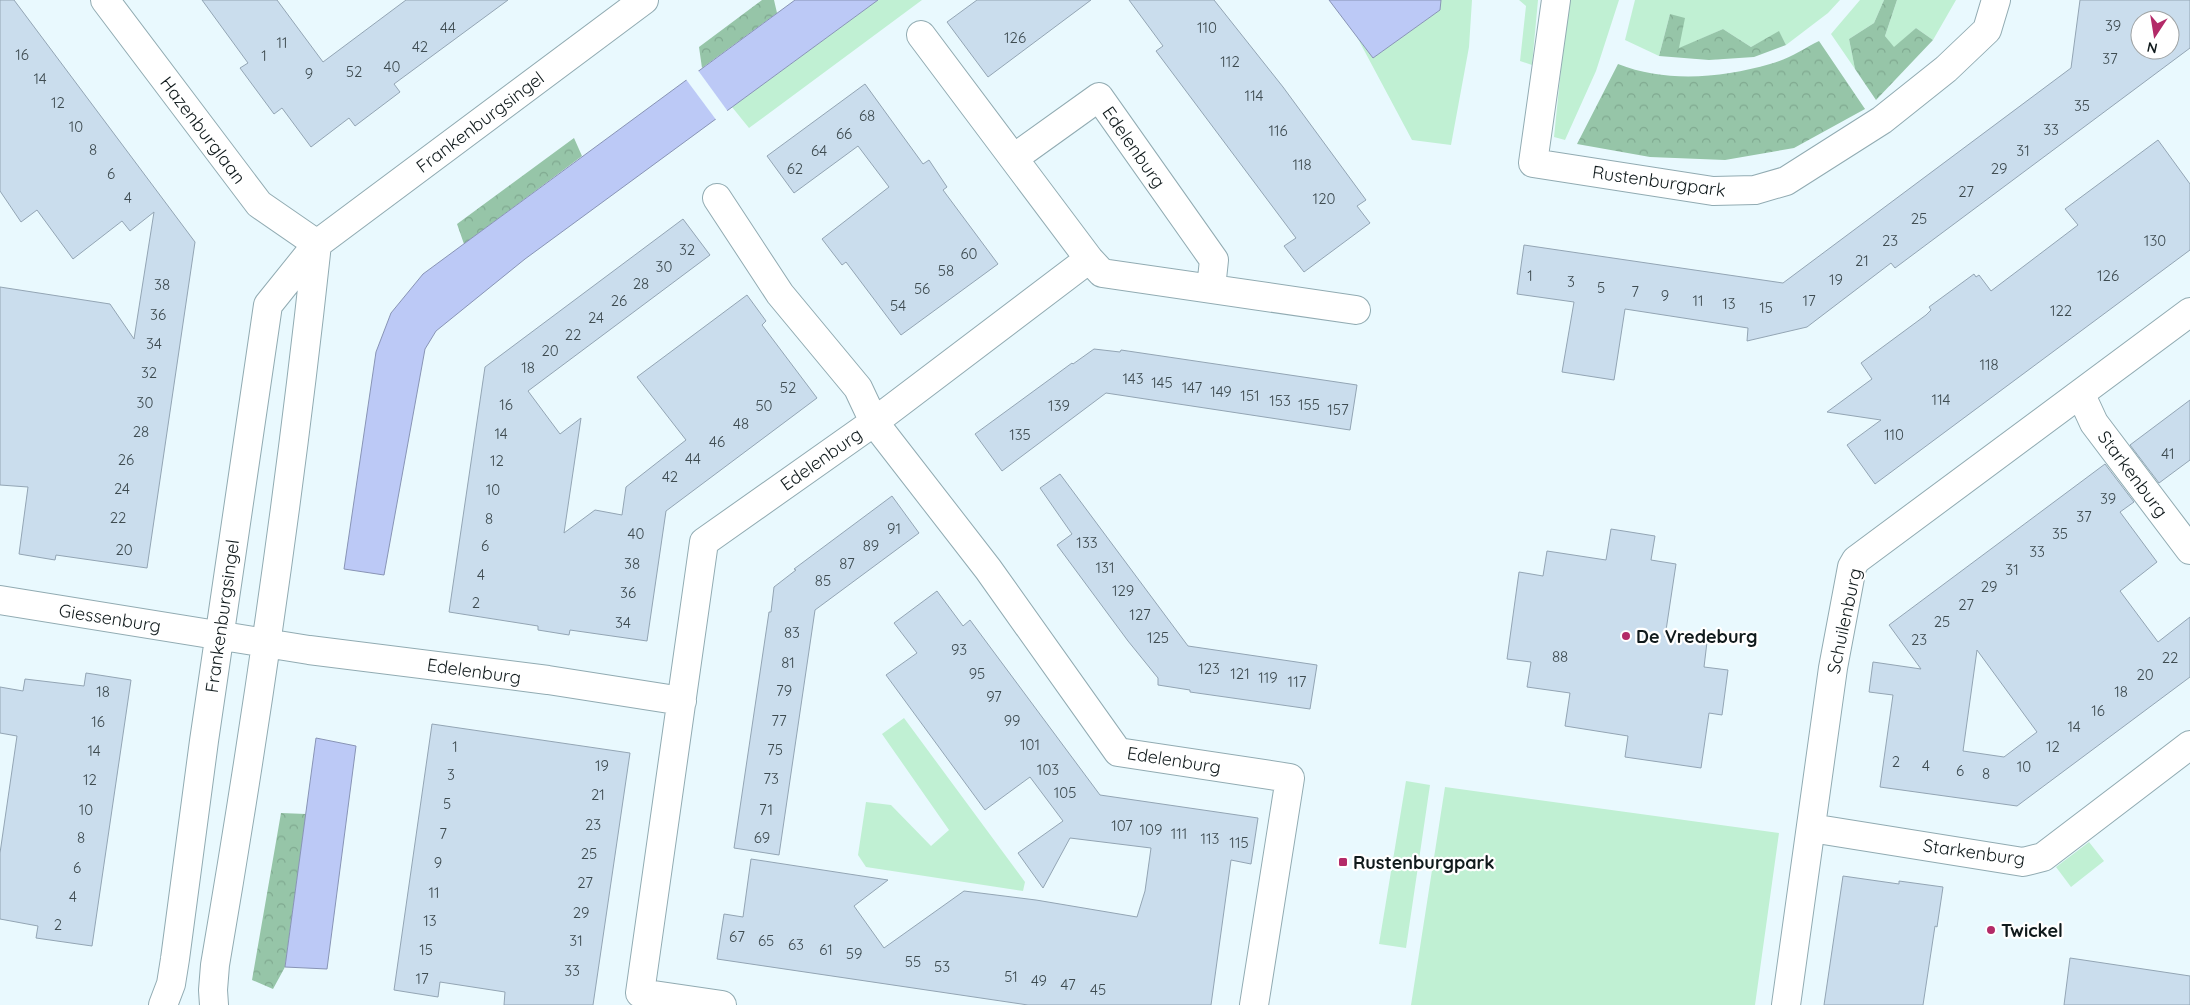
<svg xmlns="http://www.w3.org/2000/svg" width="2190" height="1005" font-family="Quicksand,sans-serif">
<defs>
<pattern id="forest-crowns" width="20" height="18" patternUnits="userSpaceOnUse" patternTransform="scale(1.25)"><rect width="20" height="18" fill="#96c5a8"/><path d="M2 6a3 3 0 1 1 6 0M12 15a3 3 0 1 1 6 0" fill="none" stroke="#80a990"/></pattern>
</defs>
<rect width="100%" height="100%" fill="#e9f9fe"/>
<path fill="#c0f0d3" d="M 878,0 L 922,0 L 749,128 L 732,107 Z
M 1441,0 L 1472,0 L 1469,47 L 1451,145 L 1412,140 L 1357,37 L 1373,58 L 1440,10 Z
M 1519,0 L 1538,0 L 1532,65 L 1520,61 L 1526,6 Z
M 1568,0 L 1619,0 L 1596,71 L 1565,140 L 1554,137 Z
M 1635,0 L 1840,0 L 1828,13 L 1786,45 L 1779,32 L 1751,47 L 1723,29 L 1678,49 L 1670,14 L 1659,56 L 1625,40 Z
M 1860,0 L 1884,0 L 1874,23 L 1849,39 L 1855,69 L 1831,34 Z
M 1897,0 L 1956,0 L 1933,40 L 1916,28 L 1894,48 L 1885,36 Z
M 904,718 L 1025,882 L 1023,891 L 866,867 L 858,855 L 866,802 L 891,805 L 931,846 L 949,830 L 882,734 Z
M 1406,781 L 1430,785 L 1406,948 L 1379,944 Z
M 1445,787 L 1779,833 L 1755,1005 L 1411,1005 Z
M 2089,842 L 2104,861 L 2071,887 L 2056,867 Z"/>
<path fill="url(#forest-crowns)" d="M 762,0 L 774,0 L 777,13 L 702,68 L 699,47 Z
M 1884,0 L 1897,0 L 1885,36 L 1894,47 L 1916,28 L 1933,40 L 1876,100 L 1855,69 L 1849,39 L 1874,23 Z
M 1670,14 L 1685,18 L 1679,48 L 1723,29 L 1751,47 L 1779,31 L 1786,45 L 1754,57 L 1709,60 L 1659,56 Z
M 1819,41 L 1865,109 L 1794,148 L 1725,160 L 1650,157 L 1577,144 L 1618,64 C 1666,83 1722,78 1770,64 C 1787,60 1803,49 1819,41 Z
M 574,138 L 582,156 L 464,244 L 457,224 Z
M 281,813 L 306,814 L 285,967 L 273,989 L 252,980 Z"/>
<path fill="#bcc9f6" stroke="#8894b5" d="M 795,0 L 878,0 L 525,259 L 436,331 L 425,349 L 384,575 L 344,569 L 376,352 L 391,313 L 423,274 Z
M 1329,0 L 1441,0 L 1440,10 L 1373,58 Z
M 316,738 L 356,746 L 327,969 L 285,967 Z"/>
<path fill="#e9f9fe" d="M 697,69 L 729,113 L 717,121 L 685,78 Z"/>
<path fill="#cadded" stroke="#93a5b4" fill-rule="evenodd" d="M 0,0 L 14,0 L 195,242 L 147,568 L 56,555 L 55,560 L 19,554 L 28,487 L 0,485 L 0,287 L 110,304 L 134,339 L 154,212 L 130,231 L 122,221 L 73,259 L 37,210 L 21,222 L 0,191 Z
M 202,0 L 277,0 L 323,62 L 406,0 L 508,0 L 394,84 L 400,92 L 355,126 L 349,118 L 311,147 L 282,108 L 274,114 L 240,68 L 248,63 Z
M 977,0 L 1091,0 L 988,77 L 947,22 Z
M 1129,0 L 1214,0 L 1283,87 L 1366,200 L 1357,206 L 1370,223 L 1304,272 L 1284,246 L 1296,238 L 1156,51 L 1163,46 Z
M 2080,0 L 2190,0 L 2190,48 L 1895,268 L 1891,263 L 1807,327 L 1747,341 L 1748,328 L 1625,309 L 1614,380 L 1562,372 L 1574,302 L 1517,294 L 1524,245 L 1783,283 L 2071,68 ZM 2140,20 L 2170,20 L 2170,50 L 2140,50 Z
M 865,84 L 923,164 L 929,160 L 947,187 L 943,190 L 998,264 L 901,335 L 846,262 L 842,265 L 822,239 L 889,187 L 858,146 L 794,193 L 767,156 Z
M 2158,140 L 2190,184 L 2190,250 L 1875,484 L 1847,445 L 1881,420 L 1827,412 L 1872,379 L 1861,363 L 1926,315 L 1931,310 L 1929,307 L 1974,274 L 1976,277 L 1979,275 L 1991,291 L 2028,263 L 2078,225 L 2065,209 Z
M 683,219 L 710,255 L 528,391 L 560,434 L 581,418 L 564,533 L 595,510 L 622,515 L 626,487 L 686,440 L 637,377 L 747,295 L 766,321 L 762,325 L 817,398 L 666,511 L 647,641 L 570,630 L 569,635 L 538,630 L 538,626 L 449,612 L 485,367 Z
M 1094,349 L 1120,352 L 1121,350 L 1357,385 L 1350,430 L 1106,393 L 1002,471 L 975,434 L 1072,363 L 1073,364 Z
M 2190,400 L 2190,460 L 2159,483 L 2130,445 Z
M 2105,464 L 2134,502 L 2120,512 L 2157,562 L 2120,591 L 2158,642 L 2190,617 L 2190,677 L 2017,806 L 1880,787 L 1893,695 L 1869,692 L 1873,662 L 1921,669 L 1889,625 ZM 1977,650 L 2037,732 L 2004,757 L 1963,751 Z
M 1060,474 L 1188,646 L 1317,665 L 1310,709 L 1190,692 L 1190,690 L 1158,685 L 1158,678 L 1128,641 L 1057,545 L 1072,534 L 1040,488 Z
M 892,496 L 919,533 L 815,610 L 779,855 L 734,848 L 769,612 L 771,612 L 774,587 L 796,570 L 794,569 Z
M 1611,529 L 1655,536 L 1651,560 L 1676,564 L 1665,637 L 1707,642 L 1704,667 L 1728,670 L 1722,715 L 1709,713 L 1701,768 L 1625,757 L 1628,736 L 1565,726 L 1570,693 L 1527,687 L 1531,662 L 1507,659 L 1519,572 L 1543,576 L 1547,551 L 1606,560 Z
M 937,591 L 963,626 L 970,620 L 1100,795 L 1258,818 L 1251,864 L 1231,860 L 1211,1005 L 1028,1005 L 717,959 L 724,914 L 743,917 L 751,859 L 888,880 L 854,906 L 884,948 L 964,891 L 1036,900 L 1137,917 L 1145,891 L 1151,848 L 1070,838 L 1043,888 L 1018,853 L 1063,821 L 1030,777 L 985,810 L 886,675 L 917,653 L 894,623 Z
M 86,673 L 131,680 L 92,946 L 36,938 L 38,926 L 0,919 L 0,853 L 17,736 L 0,733 L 0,687 L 23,691 L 25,679 L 84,686 Z
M 432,724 L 630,753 L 593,1005 L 504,1005 L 505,992 L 440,982 L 438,997 L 394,990 Z
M 1843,876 L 1899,884 L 1899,881 L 1943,887 L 1937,927 L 1935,926 L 1923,1005 L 1824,1005 Z
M 2070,958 L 2190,976 L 2190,1005 L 2064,1005 Z"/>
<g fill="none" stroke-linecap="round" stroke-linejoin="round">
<g stroke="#91abb2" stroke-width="30">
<path id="minor" d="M 105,0 L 259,204 L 317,244
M 1556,0 L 1533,163 L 1713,191 L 1755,190 L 1786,181 L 1882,120 L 1946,69 L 1987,30 L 1996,0
M 921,35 L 1089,259 L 1102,273 L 1356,310
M 1014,158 L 1099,97 L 1214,260 L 1211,288
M 717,198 L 780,294 L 858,388 L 874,422 L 988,569 L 1118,752 L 1290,778 L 1254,1005
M 2081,395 L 2094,423 L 2190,550
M 0,600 L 309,650 L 548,680 L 682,701
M 1811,828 L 2023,862 L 2043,857 L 2190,745
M 163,1005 L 171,984 L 175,959 L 204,741 L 268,305 L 317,244 L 644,0
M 214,1005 L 213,990 L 215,965 C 256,726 291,485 317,244
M 722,1005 L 640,993 L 704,542 L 874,422 L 1089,259
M 1786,1005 L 1833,668 L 1852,567 L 1856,560 L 2190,312"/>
</g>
<use href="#minor" stroke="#fff" stroke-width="28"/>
</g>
<g fill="#b32a68" stroke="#fff" stroke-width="2">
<circle cx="1626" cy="636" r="5"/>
<rect x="1338" y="857" width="10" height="10" rx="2.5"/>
<circle cx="1991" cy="930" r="5"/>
</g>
<g text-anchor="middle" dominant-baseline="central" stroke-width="4.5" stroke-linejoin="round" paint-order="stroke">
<g font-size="15" fill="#3e4b50">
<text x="2113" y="25">39</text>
<text x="448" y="27">44</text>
<text x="1207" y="27">110</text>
<text x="1015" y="37">126</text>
<text x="282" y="42">11</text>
<text x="420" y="46">42</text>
<text x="22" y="54">16</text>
<text x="264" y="55">1</text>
<text x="2110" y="58">37</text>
<text x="1230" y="61">112</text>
<text x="392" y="66">40</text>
<text x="354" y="71">52</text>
<text x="309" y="73">9</text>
<text x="40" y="78">14</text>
<text x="1254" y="95">114</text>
<text x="58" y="102">12</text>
<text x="2082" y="105">35</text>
<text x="867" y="115">68</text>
<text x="76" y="126">10</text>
<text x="2051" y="129">33</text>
<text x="1278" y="130">116</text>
<text x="844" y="133">66</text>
<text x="93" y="149">8</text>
<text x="819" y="150">64</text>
<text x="2023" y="150">31</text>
<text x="1302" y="164">118</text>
<text x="795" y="168">62</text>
<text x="1999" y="168">29</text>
<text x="111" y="173">6</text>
<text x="1966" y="191">27</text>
<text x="128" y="197">4</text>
<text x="1324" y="198">120</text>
<text x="1919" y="218">25</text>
<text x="1890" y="240">23</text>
<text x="2155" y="240">130</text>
<text x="687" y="249">32</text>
<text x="969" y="253">60</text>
<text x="1862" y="260">21</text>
<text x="664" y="266">30</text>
<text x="946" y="270">58</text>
<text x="1530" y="275">1</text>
<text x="2108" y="275">126</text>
<text x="1836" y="279">19</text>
<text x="1571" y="281">3</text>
<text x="641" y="283">28</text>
<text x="162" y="284">38</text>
<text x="1601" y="287">5</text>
<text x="922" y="288">56</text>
<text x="1635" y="291">7</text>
<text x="1665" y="295">9</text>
<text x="619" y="300">26</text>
<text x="1698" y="300">11</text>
<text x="1809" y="300">17</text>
<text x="1729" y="303">13</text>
<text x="898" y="305">54</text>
<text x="1766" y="307">15</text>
<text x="2061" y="310">122</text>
<text x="158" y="314">36</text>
<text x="596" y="317">24</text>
<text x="573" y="334">22</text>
<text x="154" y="343">34</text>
<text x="550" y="350">20</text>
<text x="1989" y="364">118</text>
<text x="528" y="367">18</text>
<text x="149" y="372">32</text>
<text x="1133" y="378">143</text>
<text x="1162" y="382">145</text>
<text x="788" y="387">52</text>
<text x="1192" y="387">147</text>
<text x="1221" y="391">149</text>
<text x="1250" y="395">151</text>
<text x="1941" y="399">114</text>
<text x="1280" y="400">153</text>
<text x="145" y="402">30</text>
<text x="506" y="404">16</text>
<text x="1309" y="404">155</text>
<text x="764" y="405">50</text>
<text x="1059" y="405">139</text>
<text x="1338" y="409">157</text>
<text x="741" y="423">48</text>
<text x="141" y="431">28</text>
<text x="501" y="433">14</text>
<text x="1020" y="434">135</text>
<text x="1894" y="434">110</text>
<text x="717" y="441">46</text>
<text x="2168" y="453">41</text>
<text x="693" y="458">44</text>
<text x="126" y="459">26</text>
<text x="497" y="460">12</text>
<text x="670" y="476">42</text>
<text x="122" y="488">24</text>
<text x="493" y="489">10</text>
<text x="2108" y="498">39</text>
<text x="2084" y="516">37</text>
<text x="118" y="517">22</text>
<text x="489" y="518">8</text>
<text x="894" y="528">91</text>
<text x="636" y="533">40</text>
<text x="2060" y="533">35</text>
<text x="1087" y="542">133</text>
<text x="485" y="545">6</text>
<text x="871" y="545">89</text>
<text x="124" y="549">20</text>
<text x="2037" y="551">33</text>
<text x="632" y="563">38</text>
<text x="847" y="563">87</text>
<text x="1105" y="567">131</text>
<text x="2012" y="569">31</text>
<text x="481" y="574">4</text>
<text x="823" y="580">85</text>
<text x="1989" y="586">29</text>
<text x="1123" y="590">129</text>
<text x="628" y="592">36</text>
<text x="476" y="602">2</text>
<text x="1966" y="604">27</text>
<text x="1140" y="614">127</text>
<text x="1942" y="621">25</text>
<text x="623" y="622">34</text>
<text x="792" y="632">83</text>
<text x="1158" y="637">125</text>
<text x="1919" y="639">23</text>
<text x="959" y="649">93</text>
<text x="1560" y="656">88</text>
<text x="2170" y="657">22</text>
<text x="788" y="662">81</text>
<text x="1209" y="668">123</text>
<text x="977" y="673">95</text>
<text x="1240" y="673">121</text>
<text x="2145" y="674">20</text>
<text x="1268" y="677">119</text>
<text x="1297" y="681">117</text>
<text x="784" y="690">79</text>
<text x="103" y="691">18</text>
<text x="2121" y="691">18</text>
<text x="994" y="696">97</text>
<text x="2098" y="710">16</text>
<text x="779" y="720">77</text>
<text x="1012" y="720">99</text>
<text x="98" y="721">16</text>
<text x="2074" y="726">14</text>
<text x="1030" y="744">101</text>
<text x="455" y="746">1</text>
<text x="2053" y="746">12</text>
<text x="775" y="749">75</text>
<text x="94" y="750">14</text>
<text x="1896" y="761">2</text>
<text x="602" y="765">19</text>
<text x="1926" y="765">4</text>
<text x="2024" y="766">10</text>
<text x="1048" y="769">103</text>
<text x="1960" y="770">6</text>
<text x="1986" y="773">8</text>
<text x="451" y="774">3</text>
<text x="771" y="778">73</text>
<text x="90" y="779">12</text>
<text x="1065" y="792">105</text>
<text x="598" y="794">21</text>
<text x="447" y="803">5</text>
<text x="86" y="809">10</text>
<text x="766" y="809">71</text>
<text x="593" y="824">23</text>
<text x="1122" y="825">107</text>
<text x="1151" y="829">109</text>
<text x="443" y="833">7</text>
<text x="1179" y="833">111</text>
<text x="81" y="837">8</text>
<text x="762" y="837">69</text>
<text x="1210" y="838">113</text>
<text x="1239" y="842">115</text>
<text x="589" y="853">25</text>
<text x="438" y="862">9</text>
<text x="77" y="867">6</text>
<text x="585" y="882">27</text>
<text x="434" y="892">11</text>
<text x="73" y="896">4</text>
<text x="581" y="912">29</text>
<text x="430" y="920">13</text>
<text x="58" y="924">2</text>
<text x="737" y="936">67</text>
<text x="576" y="940">31</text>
<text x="766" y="940">65</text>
<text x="796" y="944">63</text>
<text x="426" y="949">15</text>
<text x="826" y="949">61</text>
<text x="854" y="953">59</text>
<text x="913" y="961">55</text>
<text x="942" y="966">53</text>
<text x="572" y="970">33</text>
<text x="1011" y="976">51</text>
<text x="422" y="978">17</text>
<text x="1039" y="980">49</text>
<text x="1068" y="984">47</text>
<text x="1098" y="989">45</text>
</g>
<g font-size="18" fill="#101a1c" stroke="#fff">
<text transform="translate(480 122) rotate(-37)">Frankenburgsingel</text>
<text transform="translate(203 130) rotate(53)">Hazenburglaan</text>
<text transform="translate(1134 147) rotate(55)">Edelenburg</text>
<text transform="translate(1659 181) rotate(8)">Rustenburgpark</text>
<text transform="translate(821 459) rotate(-35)">Edelenburg</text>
<text transform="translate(2133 474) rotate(53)">Starkenburg</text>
<text transform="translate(222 616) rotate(-82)">Frankenburgsingel</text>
<text transform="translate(110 618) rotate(9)">Giessenburg</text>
<text transform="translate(1844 621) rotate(-78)">Schuilenburg</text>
<text transform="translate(474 671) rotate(8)">Edelenburg</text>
<text transform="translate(1174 760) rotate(9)">Edelenburg</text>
<text transform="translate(1974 852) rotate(8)">Starkenburg</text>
</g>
<g font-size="18" font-weight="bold" fill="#101a1c" stroke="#fff" text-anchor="start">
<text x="1636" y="636">De Vredeburg</text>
<text x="1353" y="862">Rustenburgpark</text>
<text x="2001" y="930">Twickel</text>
</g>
</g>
<g transform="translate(2155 35) rotate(192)"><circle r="24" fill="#ffffff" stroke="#9fa3a4"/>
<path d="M0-4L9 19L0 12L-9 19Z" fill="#b32a68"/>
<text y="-8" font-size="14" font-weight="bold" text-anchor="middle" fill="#101a1c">N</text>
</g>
</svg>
